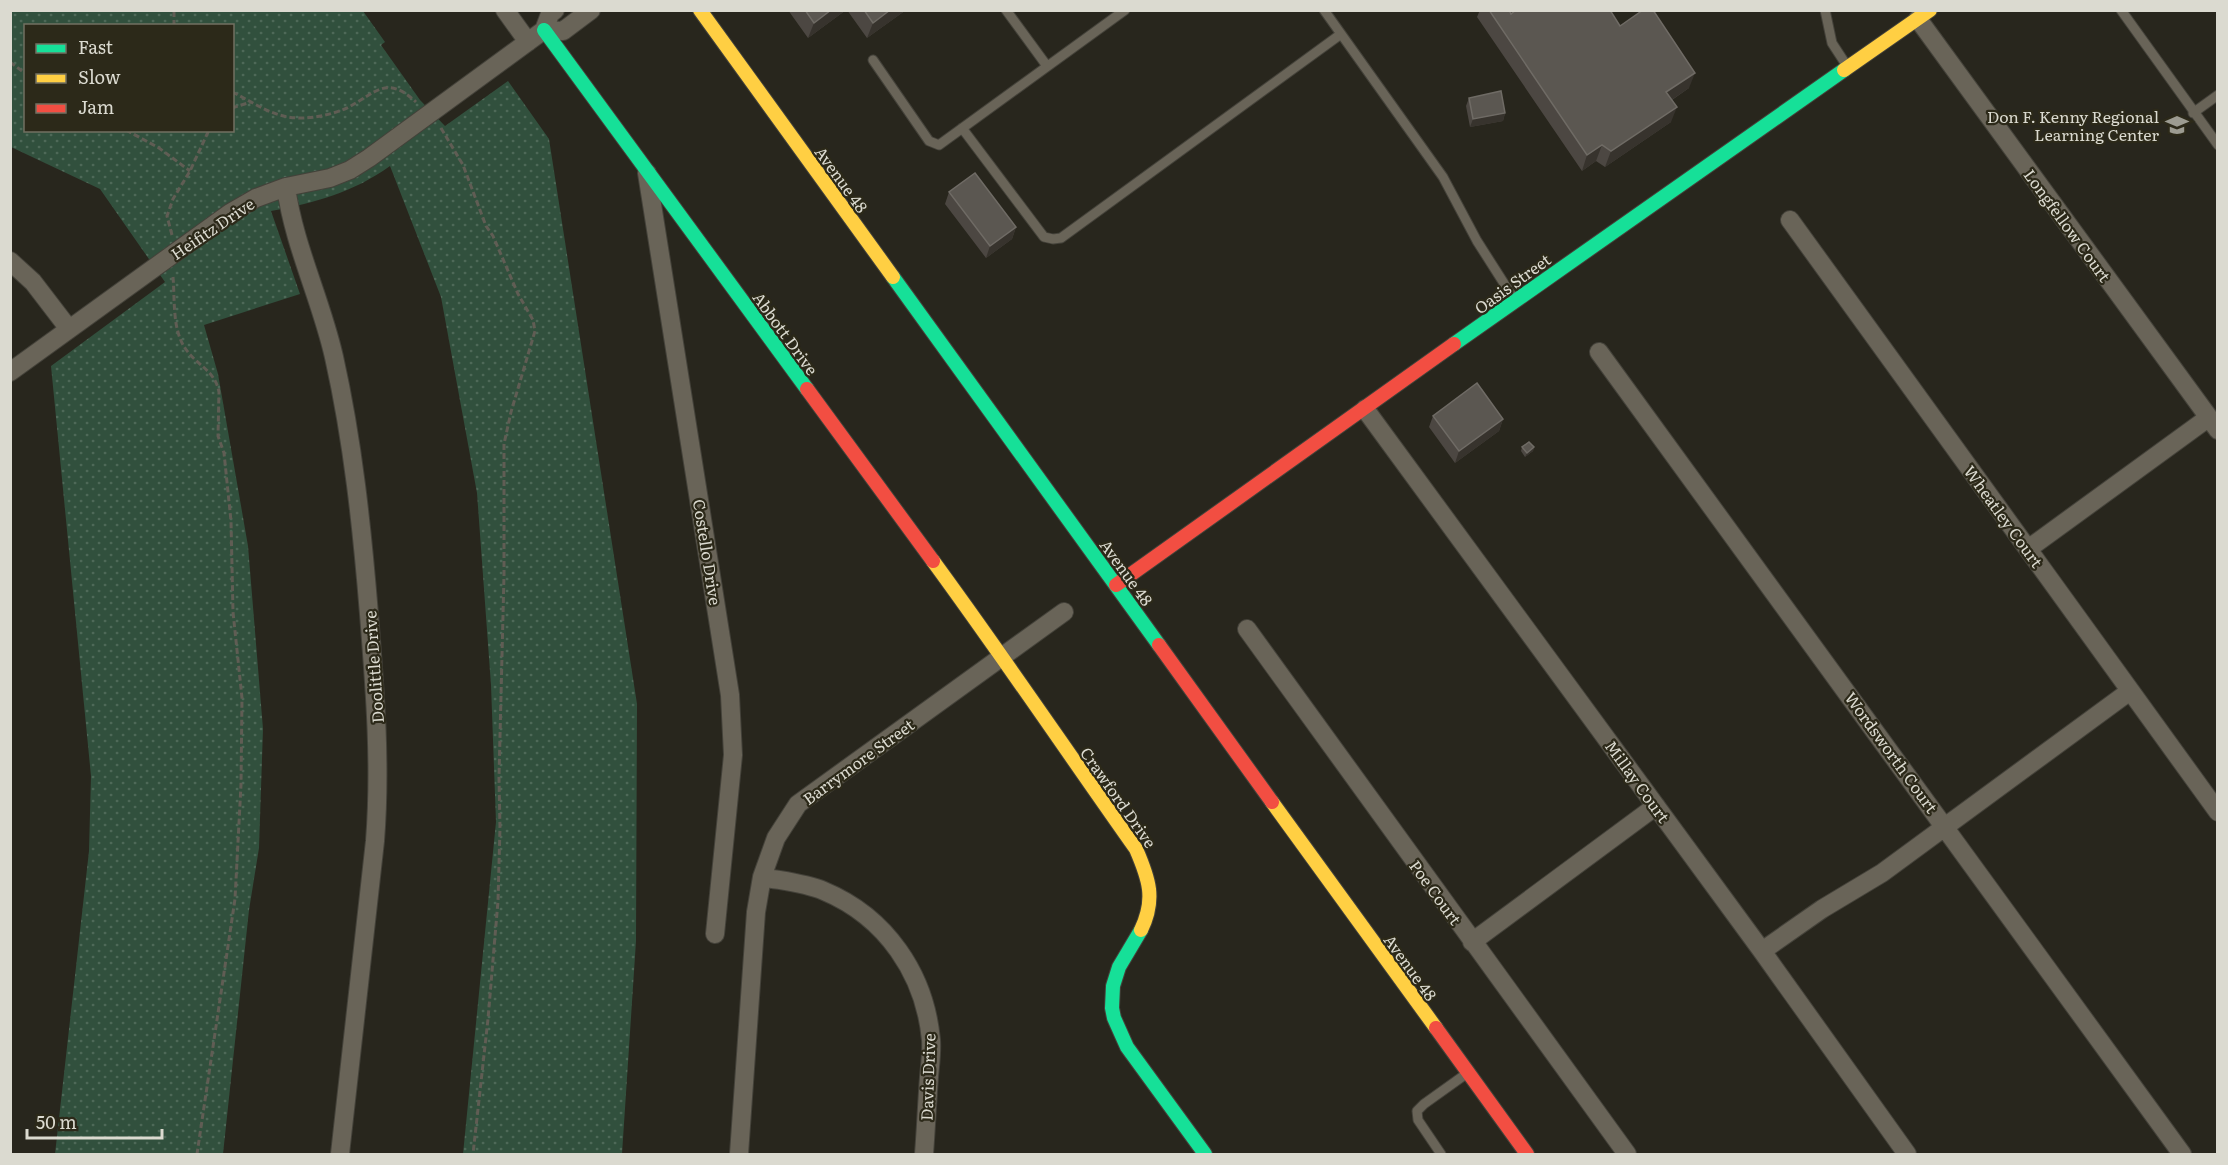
<svg xmlns="http://www.w3.org/2000/svg" width="2228" height="1165" font-family="Literata,serif">
<defs>
<pattern id="grass-dots" width="8" height="8" patternUnits="userSpaceOnUse" patternTransform="scale(1.5)"><rect width="8" height="8" fill="#31503d"/><path d="M2 2h.1M6 6h.1" fill="none" stroke="#4e6958" stroke-width="1.8" stroke-linecap="round"/></pattern>
</defs>
<rect width="100%" height="100%" fill="#28261d"/>
<path fill="url(#grass-dots)" fill-rule="evenodd" d="M 10,11 L 363,11 L 385,42 L 381,45 L 420,100 L 445,126 L 508,81 L 549,139 L 637,704 L 636,941 L 622,1154 L 463,1154 L 496,822 L 491,685 L 477,493 L 441,297 L 390,166 C 354,192 315,203 271,211 L 300,294 L 204,325 L 218,374 L 248,546 L 263,729 L 259,848 L 249,910 L 223,1154 L 55,1154 L 89,851 L 91,776 L 51,366 L 165,282 L 100,189 L 11,147 ZM 26,26 L 232,26 L 232,130 L 26,130 Z"/>
<g fill="none" stroke-linecap="round" stroke-linejoin="round">
<g stroke="#44423a" stroke-width="11">
<path id="lane" d="M 1006,10 L 1047,66
M 1324,10 L 1443,177 L 1477,241 L 1514,299
M 1825,10 L 1832,43 L 1847,66
M 2121,10 L 2218,145
M 873,60 L 929,141 L 939,145 L 1125,10
M 2193,113 L 2218,95
M 962,128 L 1044,237 L 1053,239 L 1061,238 L 1341,34
M 1441,1154 L 1418,1120 L 1417,1111 L 1424,1104 L 1466,1074"/>
</g>
<g stroke="#44423a" stroke-width="20">
<path id="street" d="M 505,10 L 528,42
M 1918,19 L 2218,430
M 544,30 L 563,31 L 591,10
M 647,173 L 730,695 L 733,755 L 715,934
M 286,187 C 294,246 321,299 334,357 C 353,442 362,528 369,614 C 375,690 381,765 375,841 L 340,1154
M 1790,220 L 2218,812
M 10,261 L 33,282 L 69,329
M 1599,352 L 2182,1154
M 10,372 L 230,213 L 256,198 L 286,187 L 330,178 L 350,170 L 369,158 L 544,30 L 550,14 L 555,10
M 1365,409 L 1762,951 L 1907,1154
M 2028,549 L 2208,418
M 1247,629 L 1627,1154
M 762,877 C 782,881 805,883 824,891 C 886,917 925,974 931,1040 C 932,1052 930,1065 929,1077 C 927,1103 926,1129 924,1154
M 1472,942 L 1656,806
M 1762,951 L 1822,909 L 1882,873 L 2130,691
M 739,1154 L 756,912 L 762,877 L 776,838 L 798,804 L 1064,612"/>
</g>
<g stroke="#44423a" stroke-width="16">
<path id="fast" d="M 544,30 L 807,389
M 893,277 L 1159,645
M 1454,344 L 1844,70
M 1141,930 L 1119,967 L 1113,986 L 1112,1008 L 1114,1018 L 1127,1047 L 1205,1154"/>
</g>
<g stroke="#44423a" stroke-width="16">
<path id="slow" d="M 700,10 L 893,277
M 1844,70 L 1930,10
M 933,561 C 1002,655 1068,753 1136,849 C 1149,879 1156,899 1141,930
M 1272,802 L 1436,1028"/>
</g>
<g stroke="#44423a" stroke-width="16">
<path id="jam" d="M 807,389 L 933,561
M 1116,585 L 1454,344
M 1159,645 L 1272,802
M 1436,1028 L 1527,1154"/>
</g>
<path stroke="#605d54" stroke-width="3" stroke-dasharray="6 3" stroke-linecap="butt" d="M 174,26 L 174,10
M 10,62 L 26,74
M 232,92 C 257,104 273,118 301,118 C 316,118 333,114 347,108 C 376,93 386,74 416,102
M 232,108 L 251,102
M 441,128 L 463,165 L 486,226 L 493,236 L 518,294 L 533,320 L 535,331 L 511,412 L 504,444 L 504,575 L 499,777 L 500,828 L 498,901 L 488,1019 L 473,1154
M 126,130 L 159,148 L 190,171
M 172,235 L 167,216 L 173,199 L 190,171 L 209,130
M 173,277 C 175,299 172,329 185,348 C 196,365 215,370 219,392 L 218,436 L 224,453 L 231,521 L 233,612 L 242,698 L 241,785 L 235,899 L 197,1154"/>
<use href="#lane" stroke="#696458" stroke-width="9"/>
<use href="#street" stroke="#696458" stroke-width="18"/>
<use href="#fast" stroke="#16e098" stroke-width="14"/>
<use href="#slow" stroke="#ffcf43" stroke-width="14"/>
<use href="#jam" stroke="#f24e42" stroke-width="14"/>
</g>
<path fill="#4c4742" d="M 788,10 L 846,10 L 808,38 Z
M 847,10 L 906,10 L 867,38 Z
M 1480,10 L 1509,10 L 1511,13 L 1512,10 L 1610,10 L 1620,26 L 1689,88 L 1672,100 L 1671,122 L 1605,167 L 1596,161 L 1582,171 L 1477,17 Z
M 1469,98 L 1505,113 L 1503,121 L 1470,127 L 1466,106 Z
M 949,192 L 1016,227 L 1012,239 L 986,258 L 945,204 Z
M 1433,416 L 1503,419 L 1499,431 L 1455,463 L 1429,427 Z
M 1522,447 L 1534,447 L 1533,451 L 1525,457 L 1521,451 Z"/>
<path fill="#37332d" d="M 831,10 L 846,10 L 808,38 L 814,23 Z
M 890,10 L 906,10 L 867,38 L 873,23 Z
M 1695,73 L 1689,88 L 1661,107 L 1666,92 Z
M 1677,107 L 1671,122 L 1605,167 L 1611,151 Z
M 1505,113 L 1503,121 L 1470,127 L 1473,119 Z
M 1602,145 L 1596,161 L 1582,171 L 1587,155 Z
M 1016,227 L 1012,239 L 986,258 L 990,246 Z
M 1503,419 L 1499,431 L 1455,463 L 1459,451 Z
M 1534,447 L 1533,451 L 1525,457 L 1527,453 Z"/>
<path fill="#5b5751" stroke="#6f6b65" stroke-width="1.5" d="M 805,10 L 831,10 L 814,23 Z
M 864,10 L 890,10 L 873,23 Z
M 1489,10 L 1509,10 L 1511,14 L 1516,10 L 1610,10 L 1620,26 L 1643,10 L 1653,10 L 1695,73 L 1666,92 L 1677,107 L 1611,151 L 1602,145 L 1587,155 Z
M 1501,91 L 1505,113 L 1473,119 L 1469,98 Z
M 975,173 L 1016,227 L 990,246 L 949,192 Z
M 1477,383 L 1503,419 L 1459,451 L 1433,416 Z
M 1529,442 L 1534,447 L 1527,453 L 1522,447 Z"/>
<defs>
<g id="school-bare" transform="scale(1.8)"><path d="M0-5L7-2L0 1L-7-2ZM-4 1L0 2.5L4 1V4Q0 6-4 4Z" fill="#9c9b91" stroke="#2c2919" stroke-width="2.5" paint-order="stroke"/></g>
</defs>
<g fill-rule="evenodd">
<use href="#school-bare" x="2177" y="125"/>
</g>
<g text-anchor="middle" dominant-baseline="central" stroke-width="4.5" stroke-linejoin="round" paint-order="stroke">
<g font-size="16" fill="#dbdad0" stroke="#2c2919" text-anchor="end">
<text x="2159" y="116">Don F. Kenny Regional<tspan x="2159" dy="18">Learning Center</tspan></text>
</g>
<g font-size="16" fill="#dbdad0" stroke="#2c2919">
<text transform="translate(842 179) rotate(54)">Avenue 48</text>
<text transform="translate(2068 225) rotate(54)">Longfellow Court</text>
<text transform="translate(212 228) rotate(-34)">Heifitz Drive</text>
<text transform="translate(1512 283) rotate(-36)">Oasis Street</text>
<text transform="translate(786 333) rotate(54)">Abbott Drive</text>
<text transform="translate(2004 516) rotate(54)">Wheatley Court</text>
<text transform="translate(708 552) rotate(81)">Costello Drive</text>
<text transform="translate(1127 572) rotate(54)">Avenue 48</text>
<text transform="translate(373 667) rotate(-94)">Doolittle Drive</text>
<text transform="translate(1892 752) rotate(54)">Wordsworth Court</text>
<text transform="translate(858 761) rotate(-36)">Barrymore Street</text>
<text transform="translate(1638 781) rotate(54)">Millay Court</text>
<text transform="translate(1119 797) rotate(55)">Crawford Drive</text>
<text transform="translate(1436 892) rotate(54)">Poe Court</text>
<text transform="translate(1411 967) rotate(54)">Avenue 48</text>
<text transform="translate(927 1077) rotate(-88)">Davis Drive</text>
</g>
</g>
<rect width="2228" height="1165" fill="none" stroke="#dbdad0" stroke-width="24"/>
<rect x="24" y="24" width="210" height="108" fill="#2c2919" stroke="#727062" stroke-width="1.5"/>
<rect x="36" y="44" width="30" height="9" fill="#16e098" stroke="#727062" stroke-width="1.5"/>
<text x="78" y="54" font-size="18" fill="#dbdad0">Fast</text>
<rect x="36" y="74" width="30" height="9" fill="#ffcf43" stroke="#727062" stroke-width="1.5"/>
<text x="78" y="84" font-size="18" fill="#dbdad0">Slow</text>
<rect x="36" y="104" width="30" height="9" fill="#f24e42" stroke="#727062" stroke-width="1.5"/>
<text x="78" y="114" font-size="18" fill="#dbdad0">Jam</text>
<path d="M27 1129v9h135v-9" fill="none" stroke="#dbdad0" stroke-width="3"/>
<text x="36" y="1129" font-size="18" fill="#dbdad0" stroke="#2c2919" stroke-width="4.5" paint-order="stroke">50 m</text>
</svg>
